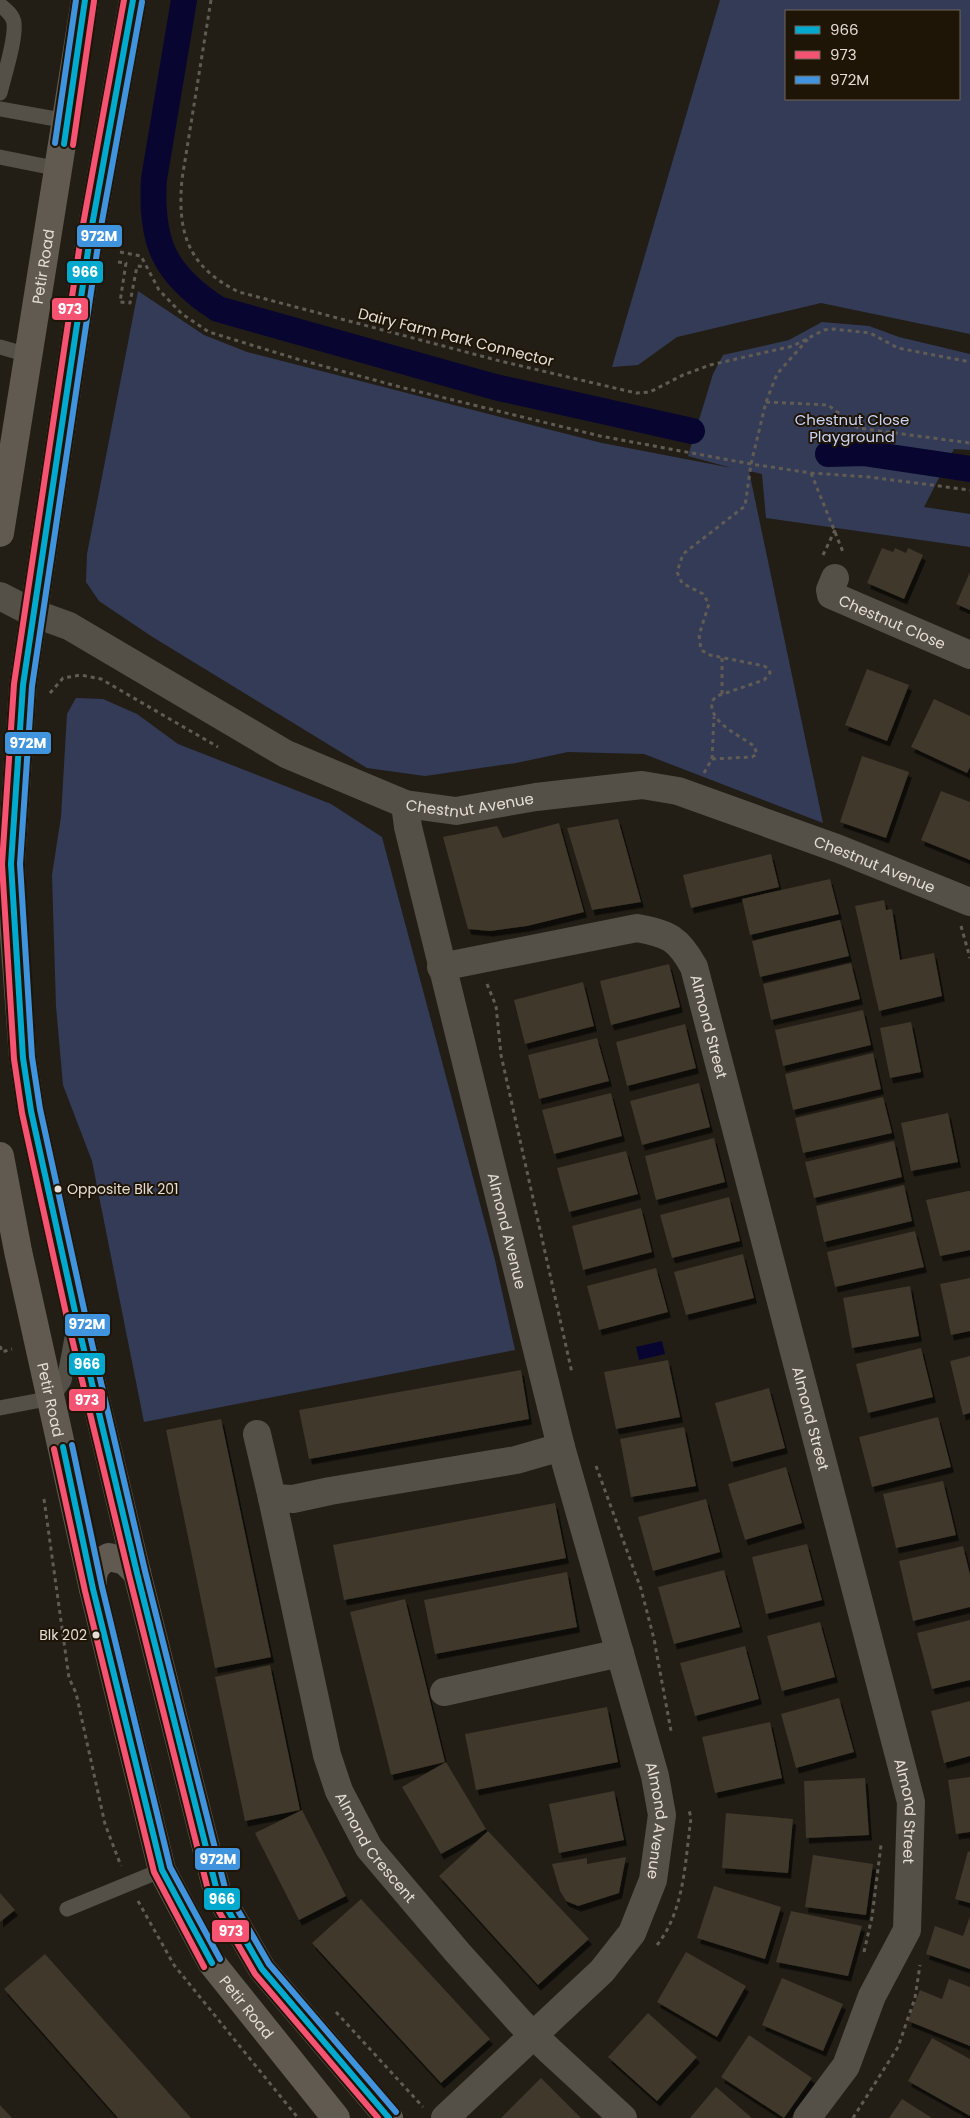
<svg xmlns="http://www.w3.org/2000/svg" width="970" height="2118" font-family="Poppins,sans-serif">
<defs>
<filter id="shadow"><feDropShadow dx="3" dy="5.5" stdDeviation="0" flood-color="#0009"/></filter>
</defs>
<rect width="100%" height="100%" fill="#221e16"/>
<path fill="#343b57" fill-rule="evenodd" d="M 720,0 L 970,0 L 970,334 L 821,303 L 677,337 L 638,365 L 612,367 ZM 786,11 L 959,11 L 959,99 L 786,99 Z
M 138,291 L 204,335 L 247,352 L 602,443 L 732,468 L 688,456 L 713,374 L 723,355 L 789,340 L 822,322 L 869,326 L 899,337 L 970,354 L 970,450 L 954,449 L 924,507 L 970,514 L 970,547 L 766,518 L 762,474 L 749,471 L 823,823 L 644,754 L 568,752 L 516,763 L 425,776 L 367,768 L 151,636 L 99,601 L 86,582 L 87,554 Z
M 76,698 L 103,699 L 137,714 L 178,744 L 331,804 L 382,837 L 495,1260 L 515,1350 L 144,1422 L 92,1161 L 63,1085 L 56,1006 L 52,875 L 61,817 L 67,714 Z"/>
<path fill="#080630" d="M 662,1341 L 665,1354 L 639,1360 L 636,1347 Z"/>
<g fill="none" stroke-linecap="round" stroke-linejoin="round">
<path stroke="#080630" stroke-width="26" d="M 184,0 L 154,179 C 150,242 164,274 218,309 L 495,387 L 692,431
M 828,454 L 863,453 L 970,469"/>
</g>
<path fill="#3f372b" filter="url(#shadow)" d="M 882,548 L 893,552 L 895,548 L 906,553 L 908,548 L 923,555 L 904,599 L 867,583 Z
M 970,572 L 970,610 L 956,604 Z
M 867,669 L 909,685 L 887,741 L 845,725 Z
M 934,699 L 970,716 L 970,767 L 967,773 L 911,747 Z
M 862,756 L 909,772 L 886,838 L 840,822 Z
M 941,791 L 970,802 L 970,860 L 921,840 Z
M 618,819 L 641,902 L 592,910 L 567,828 Z
M 559,823 L 584,912 L 527,926 L 490,931 L 468,929 L 443,837 L 497,826 L 503,838 Z
M 771,854 L 779,887 L 691,908 L 683,875 Z
M 830,879 L 839,914 L 750,935 L 742,899 Z
M 884,900 L 886,910 L 892,909 L 900,960 L 934,953 L 942,996 L 879,1011 L 855,906 Z
M 840,920 L 849,956 L 760,977 L 752,941 Z
M 851,963 L 860,999 L 771,1020 L 763,984 Z
M 669,964 L 680,1007 L 611,1025 L 600,981 Z
M 583,982 L 594,1026 L 525,1044 L 514,1000 Z
M 863,1010 L 871,1045 L 783,1066 L 775,1030 Z
M 911,1022 L 921,1072 L 890,1078 L 880,1028 Z
M 685,1024 L 696,1068 L 627,1086 L 616,1042 Z
M 597,1038 L 609,1081 L 539,1099 L 528,1055 Z
M 873,1053 L 881,1089 L 793,1110 L 785,1074 Z
M 699,1083 L 710,1127 L 642,1145 L 630,1101 Z
M 611,1093 L 622,1136 L 554,1154 L 542,1110 Z
M 883,1097 L 892,1133 L 803,1153 L 795,1118 Z
M 948,1113 L 958,1162 L 911,1171 L 901,1123 Z
M 714,1138 L 725,1182 L 656,1200 L 645,1156 Z
M 894,1141 L 902,1177 L 814,1198 L 805,1162 Z
M 626,1151 L 638,1194 L 569,1212 L 557,1168 Z
M 904,1185 L 912,1221 L 824,1242 L 816,1206 Z
M 968,1191 L 970,1191 L 970,1250 L 940,1256 L 926,1200 Z
M 729,1197 L 740,1241 L 672,1258 L 660,1215 Z
M 641,1208 L 652,1252 L 583,1270 L 572,1226 Z
M 915,1231 L 924,1267 L 835,1287 L 827,1252 Z
M 743,1254 L 754,1298 L 686,1315 L 674,1272 Z
M 656,1268 L 668,1312 L 599,1330 L 587,1286 Z
M 970,1278 L 970,1331 L 951,1335 L 940,1284 Z
M 910,1286 L 919,1336 L 852,1348 L 843,1298 Z
M 921,1348 L 933,1397 L 868,1413 L 856,1364 Z
M 970,1356 L 970,1413 L 963,1415 L 950,1361 Z
M 668,1360 L 680,1417 L 616,1429 L 604,1372 Z
M 521,1370 L 529,1419 L 309,1459 L 299,1410 Z
M 769,1388 L 785,1448 L 731,1462 L 715,1403 Z
M 938,1417 L 951,1467 L 872,1487 L 859,1437 Z
M 221,1419 L 271,1657 L 215,1668 L 166,1430 Z
M 684,1427 L 696,1486 L 631,1497 L 620,1439 Z
M 786,1467 L 802,1523 L 745,1540 L 728,1484 Z
M 943,1481 L 956,1535 L 896,1548 L 883,1494 Z
M 706,1499 L 720,1552 L 653,1571 L 638,1517 Z
M 555,1503 L 566,1558 L 344,1600 L 333,1545 Z
M 807,1544 L 822,1600 L 766,1614 L 752,1557 Z
M 963,1546 L 970,1575 L 970,1607 L 913,1621 L 899,1561 Z
M 724,1570 L 740,1627 L 674,1644 L 658,1587 Z
M 567,1572 L 577,1627 L 435,1654 L 424,1600 Z
M 405,1599 L 445,1762 L 391,1775 L 350,1612 Z
M 970,1620 L 970,1680 L 932,1689 L 917,1633 Z
M 820,1622 L 835,1677 L 782,1691 L 767,1636 Z
M 745,1646 L 759,1699 L 695,1716 L 680,1663 Z
M 270,1665 L 300,1810 L 245,1821 L 215,1677 Z
M 839,1698 L 854,1752 L 796,1768 L 781,1714 Z
M 970,1701 L 970,1756 L 944,1763 L 931,1711 Z
M 607,1707 L 618,1762 L 476,1790 L 465,1734 Z
M 770,1722 L 782,1778 L 715,1793 L 702,1737 Z
M 446,1762 L 486,1829 L 441,1854 L 402,1787 Z
M 970,1777 L 970,1832 L 956,1834 L 948,1780 Z
M 865,1778 L 869,1835 L 806,1838 L 804,1781 Z
M 614,1791 L 624,1840 L 559,1853 L 549,1804 Z
M 302,1810 L 346,1896 L 299,1920 L 255,1833 Z
M 726,1813 L 793,1819 L 788,1873 L 722,1868 Z
M 488,1831 L 589,1939 L 538,1985 L 439,1876 Z
M 968,1851 L 970,1852 L 970,1903 L 955,1899 Z
M 813,1855 L 873,1864 L 866,1915 L 805,1907 Z
M 626,1857 L 619,1893 L 578,1906 L 566,1901 L 560,1891 L 552,1864 L 587,1858 L 587,1864 Z
M 714,1886 L 781,1907 L 765,1959 L 697,1938 Z
M 0,1893 L 15,1910 L 0,1922 Z
M 361,1899 L 490,2039 L 441,2083 L 312,1943 Z
M 791,1911 L 862,1926 L 848,1976 L 776,1962 Z
M 970,1916 L 970,1969 L 926,1954 L 935,1926 L 963,1936 Z
M 686,1952 L 746,1986 L 717,2037 L 657,2002 Z
M 45,1954 L 191,2118 L 118,2118 L 4,1989 Z
M 782,1978 L 843,2004 L 823,2051 L 762,2025 Z
M 949,1979 L 970,1987 L 970,2046 L 908,2021 L 920,1990 L 942,1999 Z
M 648,2013 L 697,2057 L 657,2101 L 608,2057 Z
M 749,2035 L 812,2078 L 784,2118 L 721,2077 Z
M 932,2038 L 970,2059 L 970,2116 L 908,2081 Z
M 541,2078 L 581,2118 L 501,2118 Z
M 716,2087 L 752,2118 L 690,2118 Z
M 902,2099 L 932,2118 L 889,2118 Z
M 0,2105 L 12,2118 L 0,2118 Z"/>
<g fill="none" stroke-linecap="round" stroke-linejoin="round">
<path stroke="#605b54" stroke-width="3" stroke-dasharray="4 4" stroke-linecap="butt" d="M 211,0 L 182,179 C 177,233 188,267 239,292 L 500,361 L 636,393 L 650,392 L 683,375 L 710,365 L 793,346 L 824,330 L 833,329 L 870,333 L 898,348 L 970,362
M 120,252 L 141,256 L 159,290 L 182,314 L 209,332 L 297,359 L 404,388 L 600,436 L 751,464 L 811,473 L 869,477 L 970,490
M 118,262 L 126,263 L 120,302 L 130,303 L 137,266 L 146,267
M 766,402 L 828,405 L 858,428 L 970,443
M 811,473 L 843,552
M 823,555 L 835,530
M 50,693 L 63,678 L 81,675 L 101,679 L 218,747
M 722,694 L 722,658
M 712,759 L 714,717
M 704,773 L 712,759 L 752,757 L 757,754 L 754,746 C 739,735 708,722 712,701 L 717,696 L 764,680 L 770,673 L 769,669 L 764,666 L 710,655 L 701,650 L 699,635 L 709,604 L 703,594 L 682,583 L 677,572 L 683,554 L 745,506 L 751,464 L 766,402 L 777,374 L 808,339
M 961,926 L 970,958
M 487,984 L 496,1006 L 501,1055 L 572,1373
M 0,1346 L 2,1352 L 12,1349
M 596,1466 L 641,1589 L 654,1639 L 671,1731
M 44,1499 L 69,1678 L 76,1693 L 105,1824 L 121,1866
M 138,1901 L 174,1965 L 298,2118
M 657,1945 C 685,1910 685,1860 691,1818 L 689,1810
M 864,1952 L 872,1917 L 881,1845
M 336,2012 L 423,2107
M 853,2118 L 898,2047 L 915,1998 L 920,1965"/>
<path stroke="#544f47" stroke-width="15" d="M 0,5 C 6,10 13,15 14,23 C 16,40 4,76 0,93
M 0,109 L 67,121
M 0,157 L 59,169
M 0,347 L 28,355
M 0,1408 L 52,1398 L 64,1381 L 73,1332
M 67,1909 L 162,1870"/>
<g stroke="#544f47" stroke-width="28">
<path id="s1" d="M 835,578 L 830,590 L 831,595 L 970,655"/>
<path id="s2" d="M 0,596 L 33,613 L 69,626 L 286,754 L 405,804 L 456,811 L 536,797 L 642,785 L 678,791 L 839,849 L 970,902"/>
<path id="s3" d="M 405,804 L 408,827 L 561,1447 L 655,1776 L 662,1815 L 653,1880 L 632,1933 L 602,1971 L 445,2118"/>
<path id="s4" d="M 441,967 L 637,928 C 669,934 678,938 694,967 L 911,1802 L 907,1930 L 872,1996 L 846,2066 L 807,2118"/>
<path id="s5" d="M 257,1434 L 272,1498 L 327,1755 L 339,1791 L 369,1848 L 458,1953 L 521,2023 L 550,2051 L 623,2118"/>
<path d="M 272,1498 L 293,1499 L 330,1491 L 516,1460 L 561,1447"/>
<path d="M 444,1692 L 620,1653"/>
</g>
<g stroke="#605a51" stroke-width="28">
<path d="M 133,0 L 91,231 L 23,685 L 11,864 L 14,935 L 23,1058 L 31,1111 L 76,1316 L 137,1573 L 217,1891 L 262,1969 L 389,2118"/>
<path id="s6" d="M 0,533 L 85,0"/>
<path id="s7" d="M 0,1156 L 18,1251 L 93,1589 L 162,1870 L 211,1962 L 336,2118"/>
<path d="M 93,1589 C 92,1573 94,1564 109,1557 L 125,1561 L 137,1573"/>
</g>
<g stroke="#1f1507" stroke-width="10">
<path id="bus-1" d="M 133,0 L 91,231 L 23,685 L 11,864 L 23,1058 L 31,1111 L 76,1316 L 137,1573 L 217,1891 L 262,1969 L 389,2118
M 64,144 L 85,0
M 63,1447 L 93,1589 L 162,1870 L 212,1963"/>
</g>
<g stroke="#1f1507" stroke-width="10">
<path id="bus-2" d="M 124,0 L 82,230 L 14,684 L 2,864 L 14,1059 L 22,1113 L 67,1318 L 129,1575 L 209,1894 L 255,1974 L 378,2118
M 73,145 L 94,1
M 54,1449 L 85,1591 L 154,1872 L 204,1967"/>
</g>
<g stroke="#1f1507" stroke-width="10">
<path id="bus-3" d="M 142,2 L 100,232 L 32,686 L 20,864 L 32,1057 L 40,1109 L 85,1314 L 145,1571 L 225,1888 L 269,1964 L 396,2112
M 55,143 L 76,0
M 72,1445 L 102,1587 L 170,1867 L 220,1959"/>
</g>
<use href="#bus-1" stroke="#00a9ce" stroke-width="6"/>
<use href="#bus-2" stroke="#f65372" stroke-width="6"/>
<use href="#bus-3" stroke="#4094de" stroke-width="6"/>
</g>
<g fill="#e5ded5" stroke="#1f1507" stroke-width="2">
<circle cx="58" cy="1189" r="4.5"/>
<circle cx="96" cy="1635" r="4.5"/>
</g>
<g text-anchor="middle" dominant-baseline="central" stroke-width="4" stroke-linejoin="round" paint-order="stroke">
<g font-size="14" fill="#e5ded5" stroke="#1f1507" text-anchor="start">
<text x="67" y="1189">Opposite Blk 201</text>
<text x="87" y="1635" text-anchor="end">Blk 202</text>
</g>
<g font-size="15" fill="#e5ded5" stroke="#1f1507">
<text stroke="none"><textPath href="#s6" startOffset="270">Petir Road</textPath></text>
<text transform="translate(456 337) rotate(14)">Dairy Farm Park Connector</text>
<text stroke="none"><textPath href="#s1" startOffset="85">Chestnut Close</textPath></text>
<text stroke="none"><textPath href="#s2" startOffset="522">Chestnut Avenue</textPath></text>
<text stroke="none"><textPath href="#s2" startOffset="942">Chestnut Avenue</textPath></text>
<text stroke="none"><textPath href="#s4" startOffset="334">Almond Street</textPath></text>
<text stroke="none"><textPath href="#s3" startOffset="439">Almond Avenue</textPath></text>
<text stroke="none"><textPath href="#s7" startOffset="249">Petir Road</textPath></text>
<text stroke="none"><textPath href="#s4" startOffset="739">Almond Street</textPath></text>
<text stroke="none"><textPath href="#s4" startOffset="1144">Almond Street</textPath></text>
<text stroke="none"><textPath href="#s3" startOffset="1049">Almond Avenue</textPath></text>
<text stroke="none"><textPath href="#s5" startOffset="434">Almond Crescent</textPath></text>
<text stroke="none"><textPath href="#s7" startOffset="894">Petir Road</textPath></text>
</g>
<g font-size="15" fill="#cad4f6" stroke="#1f1507">
<text x="852" y="419">Chestnut Close<tspan x="852" dy="17">Playground</tspan></text>
</g>
</g>
<g stroke="#1f1507" stroke-width="2">
<rect x="76" y="224" width="47" height="24" rx="5" fill="#4094de"/>
<rect x="66" y="260" width="38" height="24" rx="5" fill="#00a9ce"/>
<rect x="51" y="297" width="38" height="24" rx="5" fill="#f65372"/>
<rect x="4" y="731" width="48" height="24" rx="5" fill="#4094de"/>
<rect x="64" y="1313" width="47" height="24" rx="5" fill="#4094de"/>
<rect x="68" y="1352" width="38" height="24" rx="5" fill="#00a9ce"/>
<rect x="68" y="1388" width="38" height="24" rx="5" fill="#f65372"/>
<rect x="194" y="1847" width="47" height="24" rx="5" fill="#4094de"/>
<rect x="203" y="1887" width="38" height="24" rx="5" fill="#00a9ce"/>
<rect x="211" y="1919" width="39" height="24" rx="5" fill="#f65372"/>
</g>
<g font-size="14" text-anchor="middle" font-weight="bold" fill="#fff">
<text x="99" y="241">972M</text>
<text x="85" y="277">966</text>
<text x="70" y="314">973</text>
<text x="28" y="748">972M</text>
<text x="87" y="1329">972M</text>
<text x="87" y="1369">966</text>
<text x="87" y="1405">973</text>
<text x="218" y="1864">972M</text>
<text x="222" y="1904">966</text>
<text x="231" y="1936">973</text>
</g>
<rect x="785" y="10" width="175" height="90" fill="#1f1507" stroke="#6e6559"/>
<rect x="795" y="26" width="25" height="8" fill="#00a9ce" stroke="#6e6559"/>
<text x="830" y="35" font-size="15" fill="#e5ded5">966</text>
<rect x="795" y="51" width="25" height="8" fill="#f65372" stroke="#6e6559"/>
<text x="830" y="60" font-size="15" fill="#e5ded5">973</text>
<rect x="795" y="76" width="25" height="8" fill="#4094de" stroke="#6e6559"/>
<text x="830" y="85" font-size="15" fill="#e5ded5">972M</text>
</svg>
